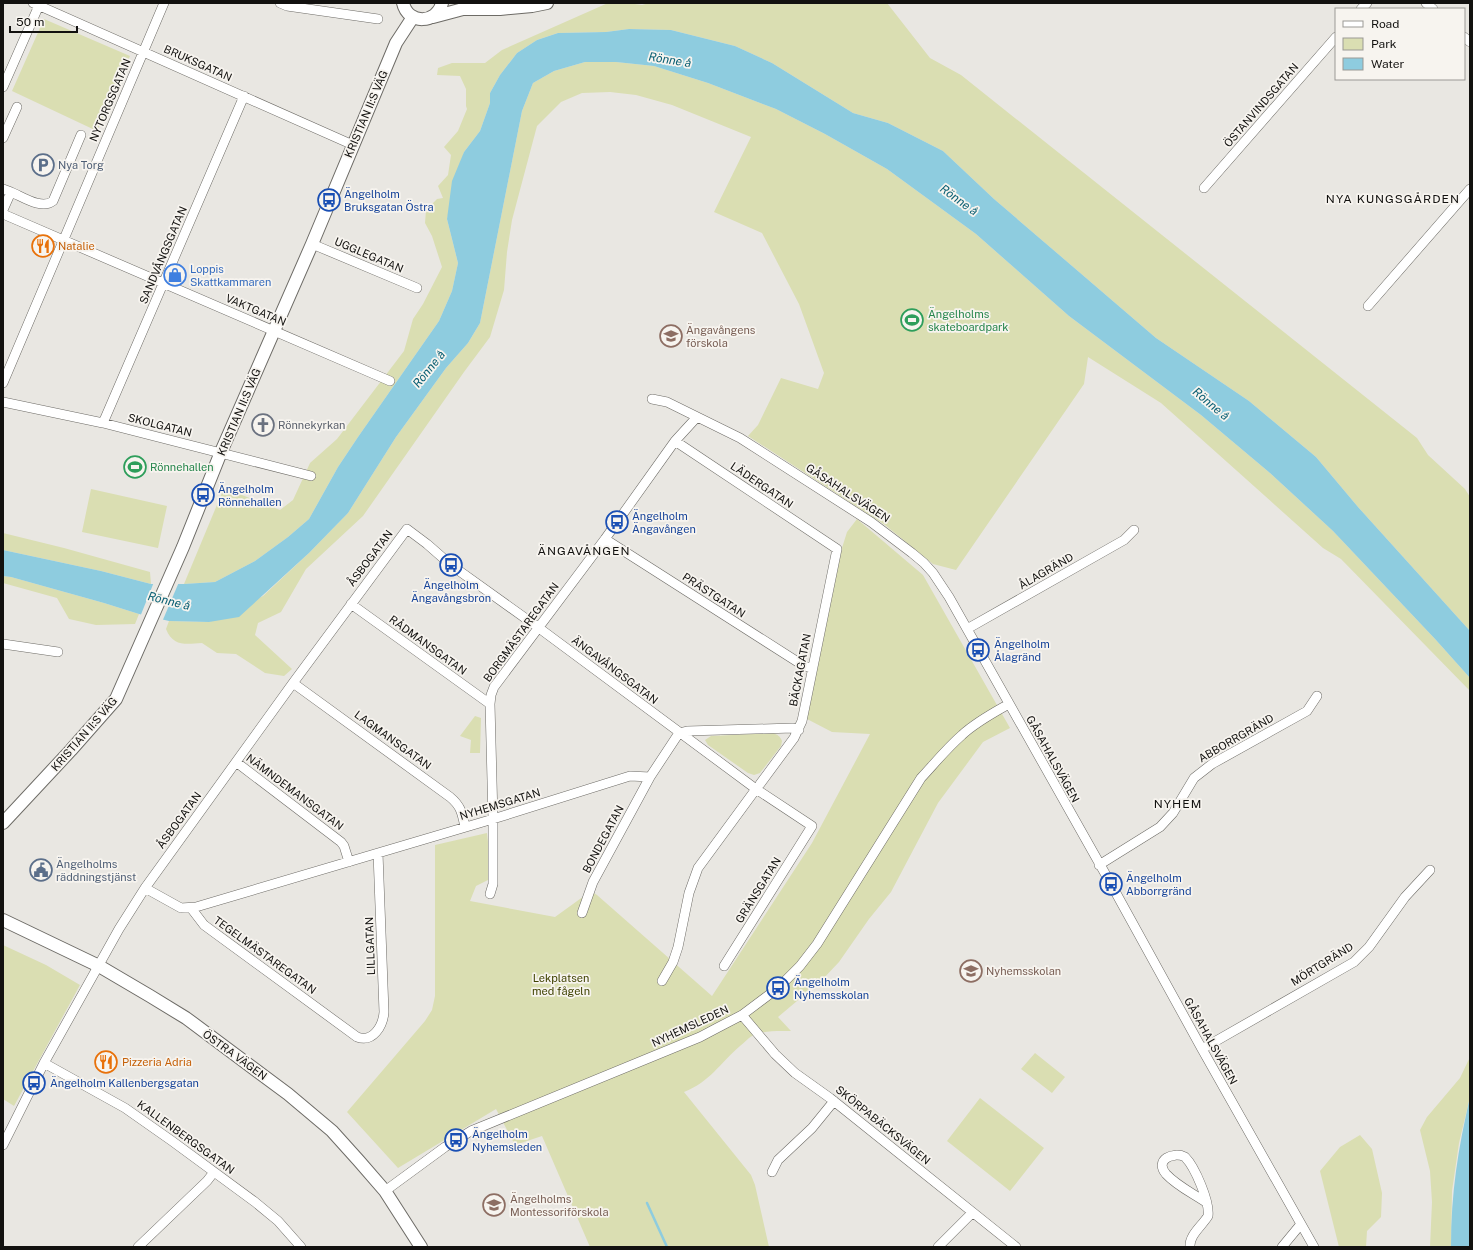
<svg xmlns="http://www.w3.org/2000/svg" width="1473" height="1250" font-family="'Public Sans',sans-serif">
<rect width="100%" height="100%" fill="#e9e7e2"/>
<path fill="#dadeb2" d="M 608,3 L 628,3 L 642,5 L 649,3 L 887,3 L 930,58 L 961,75 L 1417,438 L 1428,455 L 1465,489 L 1470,497 L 1470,631 L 1358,507 L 1316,457 L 1249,401 L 1156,338 L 994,199 L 943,151 L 888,123 L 853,113 L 772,63 L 735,46 L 671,30 L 629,29 L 606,32 L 558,33 L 537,40 L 517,53 L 500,75 L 490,93 L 490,103 L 480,131 L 464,152 L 447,219 L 458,263 L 452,291 L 439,321 L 358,437 L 338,467 L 309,519 L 288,537 L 255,561 L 215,582 L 184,584 L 224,488 L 280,510 L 293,500 L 310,463 L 337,439 L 404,351 L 413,319 L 423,304 L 442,267 L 432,236 L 425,223 L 426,210 L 437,199 L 443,198 L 438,186 L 448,175 L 451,155 L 444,147 L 458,131 L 467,109 L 466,106 L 466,89 L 460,76 L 437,75 L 438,68 L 452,63 L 485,63 L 502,50 Z
M 44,19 L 130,56 L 97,131 L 12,91 Z
M 585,62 L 616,62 L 654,66 L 708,83 L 776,109 L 825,134 L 887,169 L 976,234 L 1069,316 L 1201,415 L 1270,473 L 1333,531 L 1436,640 L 1470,678 L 1470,691 L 1341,559 L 1323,548 L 1161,403 L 1088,357 L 1084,384 L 956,570 L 933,564 L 885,525 L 748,436 L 758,425 L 781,378 L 818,389 L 824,373 L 799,304 L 762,233 L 714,212 L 751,137 L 672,105 L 636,95 L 610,92 L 582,93 L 561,102 L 537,126 L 512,220 L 507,252 L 504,290 L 490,337 L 464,372 L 363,516 L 306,569 L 281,612 L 258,623 L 255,635 L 292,669 L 284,676 L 265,673 L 236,654 L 217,653 L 202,643 C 186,644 173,647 166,629 L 169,621 L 209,622 L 263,596 L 309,553 L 348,513 L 396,437 L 446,368 L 468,343 L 480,323 L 522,111 L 533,83 L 554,71 Z
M 91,489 L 167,506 L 158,548 L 82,532 Z
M 857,519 L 923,575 L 1010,728 L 983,742 L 938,803 L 891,892 L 869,919 L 839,962 L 822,980 L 778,1017 L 791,1031 C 780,1031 763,1030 752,1036 C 748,1038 744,1043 740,1046 C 720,1063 710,1082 684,1092 L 751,1175 L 755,1185 L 769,1247 L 590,1247 L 542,1136 L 515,1145 L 496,1109 L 398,1168 L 347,1112 L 425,1021 L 432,1010 L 435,996 L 435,845 L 487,833 L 492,878 L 476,886 L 470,901 L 555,917 L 591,891 L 597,895 L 712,996 L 812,843 L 870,734 L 832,732 L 807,719 L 842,548 L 847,532 Z
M 3,533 L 64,548 L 150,572 L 151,584 L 101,571 L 3,550 Z
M 3,576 L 11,577 L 104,603 L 139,614 L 135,624 L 96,625 L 69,619 L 57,598 L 3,583 Z
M 475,716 L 481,718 L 480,753 L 470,753 L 471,740 L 460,736 Z
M 773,733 C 778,735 780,736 782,741 L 781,746 L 760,773 L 754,775 L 748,773 L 708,745 L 705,740 L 711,736 Z
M 3,945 L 46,965 L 80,985 L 14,1106 L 3,1099 Z
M 1035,1053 L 1065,1077 L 1052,1093 L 1021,1069 Z
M 1470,1057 L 1470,1097 L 1459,1143 L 1452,1191 L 1451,1247 L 1430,1247 L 1432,1202 L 1430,1171 L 1420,1130 L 1427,1117 L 1460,1078 Z
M 980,1098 L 1044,1148 L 1010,1191 L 947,1141 Z
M 1360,1135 L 1372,1149 L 1382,1193 L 1381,1217 L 1367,1231 L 1366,1247 L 1339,1247 L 1320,1171 L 1340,1147 Z"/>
<path fill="#8eccdf" d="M 629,29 L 671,30 L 735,46 L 772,63 L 853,113 L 888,123 L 943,151 L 994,199 L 1156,338 L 1249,401 L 1316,457 L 1358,507 L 1470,631 L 1470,678 L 1436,640 L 1333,531 L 1270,473 L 1201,415 L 1069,316 L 976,234 L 887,169 L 825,134 L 776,109 L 708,83 L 654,66 L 616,62 L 585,62 L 554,71 L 533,83 L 522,111 L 480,323 L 468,343 L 446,368 L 396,437 L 348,513 L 309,553 L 239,617 L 209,622 L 169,621 L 139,614 L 104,603 L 11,577 L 3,576 L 3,550 L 101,571 L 151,584 L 184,584 L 215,582 L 255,561 L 288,537 L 309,519 L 338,467 L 358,437 L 439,321 L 452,291 L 458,263 L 447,219 L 452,181 L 464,152 L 480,131 L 490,103 L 490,93 L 500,75 L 517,53 L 537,40 L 558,33 L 606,32 Z
M 1470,1097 L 1470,1247 L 1451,1247 C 1451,1193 1458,1149 1470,1097 Z"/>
<path fill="#e9e7e2" d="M 154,582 L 179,582 L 162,622 L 140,617 Z"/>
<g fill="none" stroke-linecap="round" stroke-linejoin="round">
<path stroke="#8eccdf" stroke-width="2.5" d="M 647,1203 L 667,1247"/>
<g stroke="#6d6b66" stroke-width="10">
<path id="minor" d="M 33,3 L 353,145
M 280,3 L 287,6 L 378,19
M 1426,3 L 1433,9
M 1361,9 L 1367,3
M 1464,37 L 1470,42
M 3,87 L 40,3
M 3,138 L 17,107
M 1204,188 L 1336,37
M 3,189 L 11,192 L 3,210
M 11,192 C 23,197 42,210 53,201 L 81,135
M 3,214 L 390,381
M 312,244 L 417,288
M 1368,306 L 1470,189
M 3,383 L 164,3
M 652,399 L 667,402 L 740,438 L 871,522 L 912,553 L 924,563 L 933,573 L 949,597 L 1111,884 L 1202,1049 L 1314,1247
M 3,402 L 103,423 L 311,476
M 103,423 L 244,96
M 675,441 L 837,549 L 802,721 L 794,738 L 760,784
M 605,539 L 804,666 L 812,668
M 351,604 L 490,704
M 967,629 L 1124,540 L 1134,530
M 3,644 L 58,652
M 293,683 L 450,797 C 461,806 462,813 465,827
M 236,762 L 341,842 L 344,846 L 349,862
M 1099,865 L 1160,827 L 1173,813 L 1194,778 L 1212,764 L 1307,711 L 1317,696
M 145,888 L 181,908 L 196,907 L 493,819 L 630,776 L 650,777 L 679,733 L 687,731 L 793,728 L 799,730
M 490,894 L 493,884 L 493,819 L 490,704 L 491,695 L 494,687 L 605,539 L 675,441 L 697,417
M 191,908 L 204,925 L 357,1037 C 373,1043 383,1026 384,1012 L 378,853
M 582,913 L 593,882 L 650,777
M 662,981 L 673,962 L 678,947 L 689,893 L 698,868 L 756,789
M 742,1015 L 775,1054 L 795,1073 L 830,1098 L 1016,1247
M 1202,1049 L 1354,962 L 1369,947 L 1405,897 L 1430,870
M 44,1063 L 125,1108 L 172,1141 L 255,1202 L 278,1221 L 301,1247
M 3,1145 L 44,1063 L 119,929 L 145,888 L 293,683 L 407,529 L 427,544 L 451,565 L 539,628 L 756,789 L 812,826 L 724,966
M 772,1172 L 778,1160 L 812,1128 L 834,1101
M 385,1191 L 445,1147 L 471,1131 L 700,1037 L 717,1028 L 742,1015 L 778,988 L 800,966 L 817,944 L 921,778 C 935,763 947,748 962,735 C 976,722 993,713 1009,704
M 138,1247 L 207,1181 L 214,1172
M 938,1247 L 972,1213
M 1190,1247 C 1189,1235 1202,1226 1208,1216 C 1210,1202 1195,1167 1185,1157 C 1173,1151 1154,1160 1166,1174 C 1177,1186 1194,1194 1207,1203
M 1282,1247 L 1301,1224"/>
</g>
<g stroke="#6d6b66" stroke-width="14">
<path id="major" d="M 403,3 C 408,25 437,24 442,3
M 433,17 L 463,9 L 500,9 L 532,6 L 547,3
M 3,823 L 71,750 L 116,699 L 183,547 L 221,452 L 312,244 L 396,43 L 413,17
M 3,920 L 99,966 L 150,996 L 186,1018 L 288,1094 L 332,1131 L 359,1161 L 385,1191 L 421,1247"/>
</g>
<use href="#minor" stroke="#fff" stroke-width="9"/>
<use href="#major" stroke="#fff" stroke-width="12"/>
</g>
<defs>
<g id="parking-ring" transform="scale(1.15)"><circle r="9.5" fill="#f7f4ef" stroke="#5c6f8a" stroke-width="1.5"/><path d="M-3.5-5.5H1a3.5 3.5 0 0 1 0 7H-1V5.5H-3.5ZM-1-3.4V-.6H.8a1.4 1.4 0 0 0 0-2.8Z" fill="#5c6f8a"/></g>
<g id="bus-ring" transform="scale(1.15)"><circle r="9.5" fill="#f7f4ef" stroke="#1a4fb4" stroke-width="1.5"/><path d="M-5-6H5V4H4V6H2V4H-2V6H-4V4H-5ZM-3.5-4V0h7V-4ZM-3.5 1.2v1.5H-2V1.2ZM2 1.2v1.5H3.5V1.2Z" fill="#1a4fb4"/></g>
<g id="restaurant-ring" transform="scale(1.15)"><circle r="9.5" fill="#f7f4ef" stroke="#e8710a" stroke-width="1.5"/><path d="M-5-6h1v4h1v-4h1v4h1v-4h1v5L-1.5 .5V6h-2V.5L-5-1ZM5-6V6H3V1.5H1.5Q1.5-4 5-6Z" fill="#e8710a"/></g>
<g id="shop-ring" transform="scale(1.15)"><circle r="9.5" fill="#f7f4ef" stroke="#3f7fe0" stroke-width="1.5"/><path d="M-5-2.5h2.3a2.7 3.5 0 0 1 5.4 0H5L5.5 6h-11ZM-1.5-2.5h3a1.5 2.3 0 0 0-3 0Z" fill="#3f7fe0"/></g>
<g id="stadium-ring" transform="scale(1.15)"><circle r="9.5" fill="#f7f4ef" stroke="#2e9e5b" stroke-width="1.5"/><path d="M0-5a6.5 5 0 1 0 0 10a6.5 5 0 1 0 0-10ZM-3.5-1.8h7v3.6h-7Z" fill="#2e9e5b"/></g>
<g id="school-ring" transform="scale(1.15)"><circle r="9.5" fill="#f7f4ef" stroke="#8d6e63" stroke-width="1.5"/><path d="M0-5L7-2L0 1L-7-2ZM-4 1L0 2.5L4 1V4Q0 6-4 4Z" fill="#8d6e63"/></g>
<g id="church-ring" transform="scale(1.15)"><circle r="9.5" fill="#f7f4ef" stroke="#6b7280" stroke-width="1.5"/><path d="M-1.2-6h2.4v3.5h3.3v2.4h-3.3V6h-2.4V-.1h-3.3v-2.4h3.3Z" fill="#6b7280"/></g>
<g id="civic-ring" transform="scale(1.15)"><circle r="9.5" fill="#f7f4ef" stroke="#5c6f8a" stroke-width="1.5"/><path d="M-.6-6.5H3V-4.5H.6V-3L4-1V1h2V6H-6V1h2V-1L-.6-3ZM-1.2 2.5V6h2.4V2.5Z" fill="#5c6f8a"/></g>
</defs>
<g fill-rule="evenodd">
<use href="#parking-ring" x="43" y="165"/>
<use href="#bus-ring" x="329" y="200"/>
<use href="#restaurant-ring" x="43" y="246"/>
<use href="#shop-ring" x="175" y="275"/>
<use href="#stadium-ring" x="912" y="320"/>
<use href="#school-ring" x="671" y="336"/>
<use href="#church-ring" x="263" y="425"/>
<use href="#stadium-ring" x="135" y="467"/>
<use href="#bus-ring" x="203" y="495"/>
<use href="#bus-ring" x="617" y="522"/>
<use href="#bus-ring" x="451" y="565"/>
<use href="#bus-ring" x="978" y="650"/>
<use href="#civic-ring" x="41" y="870"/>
<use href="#bus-ring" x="1111" y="884"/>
<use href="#school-ring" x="971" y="971"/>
<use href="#bus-ring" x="778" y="988"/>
<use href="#restaurant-ring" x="106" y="1062"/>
<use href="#bus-ring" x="34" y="1083"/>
<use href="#bus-ring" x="456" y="1140"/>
<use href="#school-ring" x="494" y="1205"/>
</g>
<g text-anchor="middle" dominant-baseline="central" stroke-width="3.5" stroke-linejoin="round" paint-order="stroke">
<g font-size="11" fill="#12110f" stroke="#f7f4ef">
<text transform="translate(198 63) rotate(24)">BRUKSGATAN</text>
<text transform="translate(110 100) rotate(-67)">NYTORGSGATAN</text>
<text transform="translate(1261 105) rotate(-49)">ÖSTANVINDSGATAN</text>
<text transform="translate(366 114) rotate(-67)">KRISTIAN II:S VÄG</text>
<text transform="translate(163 255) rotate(-67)">SANDVÅNGSGATAN</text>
<text transform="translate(369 255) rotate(23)">UGGLEGATAN</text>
<text transform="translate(256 310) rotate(23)">VAKTGATAN</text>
<text transform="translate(239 412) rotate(-67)">KRISTIAN II:S VÄG</text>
<text transform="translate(160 425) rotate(14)">SKOLGATAN</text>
<text transform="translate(762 485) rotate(34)">LÄDERGATAN</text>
<text transform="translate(848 493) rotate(33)">GÅSAHALSVÄGEN</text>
<text transform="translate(370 558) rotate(-53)">ÅSBOGATAN</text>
<text transform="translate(1046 571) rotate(-30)">ÅLAGRÄND</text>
<text transform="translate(714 595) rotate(33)">PRÄSTGATAN</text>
<text transform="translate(521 632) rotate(-54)">BORGMÄSTAREGATAN</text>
<text transform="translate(428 645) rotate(36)">RÅDMANSGATAN</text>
<text transform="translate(615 670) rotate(37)">ÄNGAVÅNGSGATAN</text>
<text transform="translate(800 670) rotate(-79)">BÄCKAGATAN</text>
<text transform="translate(84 734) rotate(-49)">KRISTIAN II:S VÄG</text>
<text transform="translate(1236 738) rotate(-30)">ABBORRGRÄND</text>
<text transform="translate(393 740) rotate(36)">LAGMANSGATAN</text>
<text transform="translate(1053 759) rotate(61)">GÅSAHALSVÄGEN</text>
<text transform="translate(295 792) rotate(37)">NÄMNDEMANSGATAN</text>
<text transform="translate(500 804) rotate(-17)">NYHEMSGATAN</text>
<text transform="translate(179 820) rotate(-54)">ÅSBOGATAN</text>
<text transform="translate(603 839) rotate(-62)">BONDEGATAN</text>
<text transform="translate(758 890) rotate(-58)">GRÄNSGATAN</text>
<text transform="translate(370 946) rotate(-92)">LILLGATAN</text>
<text transform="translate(265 955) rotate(36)">TEGELMÄSTAREGATAN</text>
<text transform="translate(1322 964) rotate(-32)">MÖRTGRÄND</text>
<text transform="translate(690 1026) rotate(-25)">NYHEMSLEDEN</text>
<text transform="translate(1211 1041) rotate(61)">GÅSAHALSVÄGEN</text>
<text transform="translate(235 1055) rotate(36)">ÖSTRA VÄGEN</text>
<text transform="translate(883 1125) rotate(39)">SKÖRPABÄCKSVÄGEN</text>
<text transform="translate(186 1137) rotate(36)">KALLENBERGSGATAN</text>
</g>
<g font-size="11" fill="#4e5e75" stroke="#f7f4ef" text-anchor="start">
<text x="58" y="165">Nya Torg</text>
<text x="56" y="864">Ängelholms<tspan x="56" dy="13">räddningstjänst</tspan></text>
</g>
<g font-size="11" fill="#164399" stroke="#f7f4ef" text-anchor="start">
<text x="344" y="194">Ängelholm<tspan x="344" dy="13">Bruksgatan Östra</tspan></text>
<text x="218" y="489">Ängelholm<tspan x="218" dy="13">Rönnehallen</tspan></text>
<text x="632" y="516">Ängelholm<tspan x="632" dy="13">Ängavången</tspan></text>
<text x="451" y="585" text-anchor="middle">Ängelholm<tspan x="451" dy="13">Ängavångsbron</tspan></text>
<text x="994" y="644">Ängelholm<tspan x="994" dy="13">Ålagränd</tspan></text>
<text x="1126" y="878">Ängelholm<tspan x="1126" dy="13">Abborrgränd</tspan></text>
<text x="794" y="982">Ängelholm<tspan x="794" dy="13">Nyhemsskolan</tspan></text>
<text x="50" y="1083">Ängelholm Kallenbergsgatan</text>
<text x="472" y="1134">Ängelholm<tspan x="472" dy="13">Nyhemsleden</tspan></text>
</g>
<g font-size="11" fill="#c56008" stroke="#f7f4ef" text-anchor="start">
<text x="58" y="246">Natalie</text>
<text x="122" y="1062">Pizzeria Adria</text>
</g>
<g font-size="11" fill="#366cbe" stroke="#f7f4ef" text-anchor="start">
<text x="190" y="269">Loppis<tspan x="190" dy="13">Skattkammaren</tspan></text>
</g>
<g font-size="11" fill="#27864d" stroke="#f7f4ef" text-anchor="start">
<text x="928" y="314">Ängelholms<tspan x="928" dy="13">skateboardpark</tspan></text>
<text x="150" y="467">Rönnehallen</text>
</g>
<g font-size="11" fill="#785e54" stroke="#f7f4ef" text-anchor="start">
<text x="686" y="330">Ängavångens<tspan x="686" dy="13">förskola</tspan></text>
<text x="986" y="971">Nyhemsskolan</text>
<text x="510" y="1199">Ängelholms<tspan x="510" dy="13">Montessoriförskola</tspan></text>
</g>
<g font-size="11" fill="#5b616d" stroke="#f7f4ef" text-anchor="start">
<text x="278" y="425">Rönnekyrkan</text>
</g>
<g font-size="11" fill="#404303" stroke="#f7f4ef">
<text x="561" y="978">Lekplatsen<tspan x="561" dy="13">med fågeln</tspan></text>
</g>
<g font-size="12" font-style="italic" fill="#0b6074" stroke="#f7f4ef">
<text transform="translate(670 60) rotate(9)">Rönne å</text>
<text transform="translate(959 200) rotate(36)">Rönne å</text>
<text transform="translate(429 369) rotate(-51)">Rönne å</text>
<text transform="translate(1211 404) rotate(40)">Rönne å</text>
<text transform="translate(169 601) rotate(14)">Rönne å</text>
</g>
<g font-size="12" letter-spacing="1" fill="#12110f" stroke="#f7f4ef">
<text x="1393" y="199">NYA KUNGSGÅRDEN</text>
<text x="584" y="551">ÄNGAVÅNGEN</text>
<text x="1178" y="804">NYHEM</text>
</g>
</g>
<rect width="1473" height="1250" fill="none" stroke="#12110f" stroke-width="8"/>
<rect x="1335" y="8" width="130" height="72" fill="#f7f4ef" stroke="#9b9995"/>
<rect x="1343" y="21" width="20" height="6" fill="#ffffff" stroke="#9b9995"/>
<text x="1371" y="28" font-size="12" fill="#12110f">Road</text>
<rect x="1343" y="38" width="20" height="12" fill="#dadeb2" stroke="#9b9995"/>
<text x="1371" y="48" font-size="12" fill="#12110f">Park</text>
<rect x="1343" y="58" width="20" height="12" fill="#8eccdf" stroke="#9b9995"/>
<text x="1371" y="68" font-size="12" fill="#12110f">Water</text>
<path d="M10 26v6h67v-6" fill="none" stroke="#12110f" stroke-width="2"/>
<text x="16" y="26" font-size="12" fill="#12110f" stroke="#f7f4ef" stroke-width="3" paint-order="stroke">50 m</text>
</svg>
